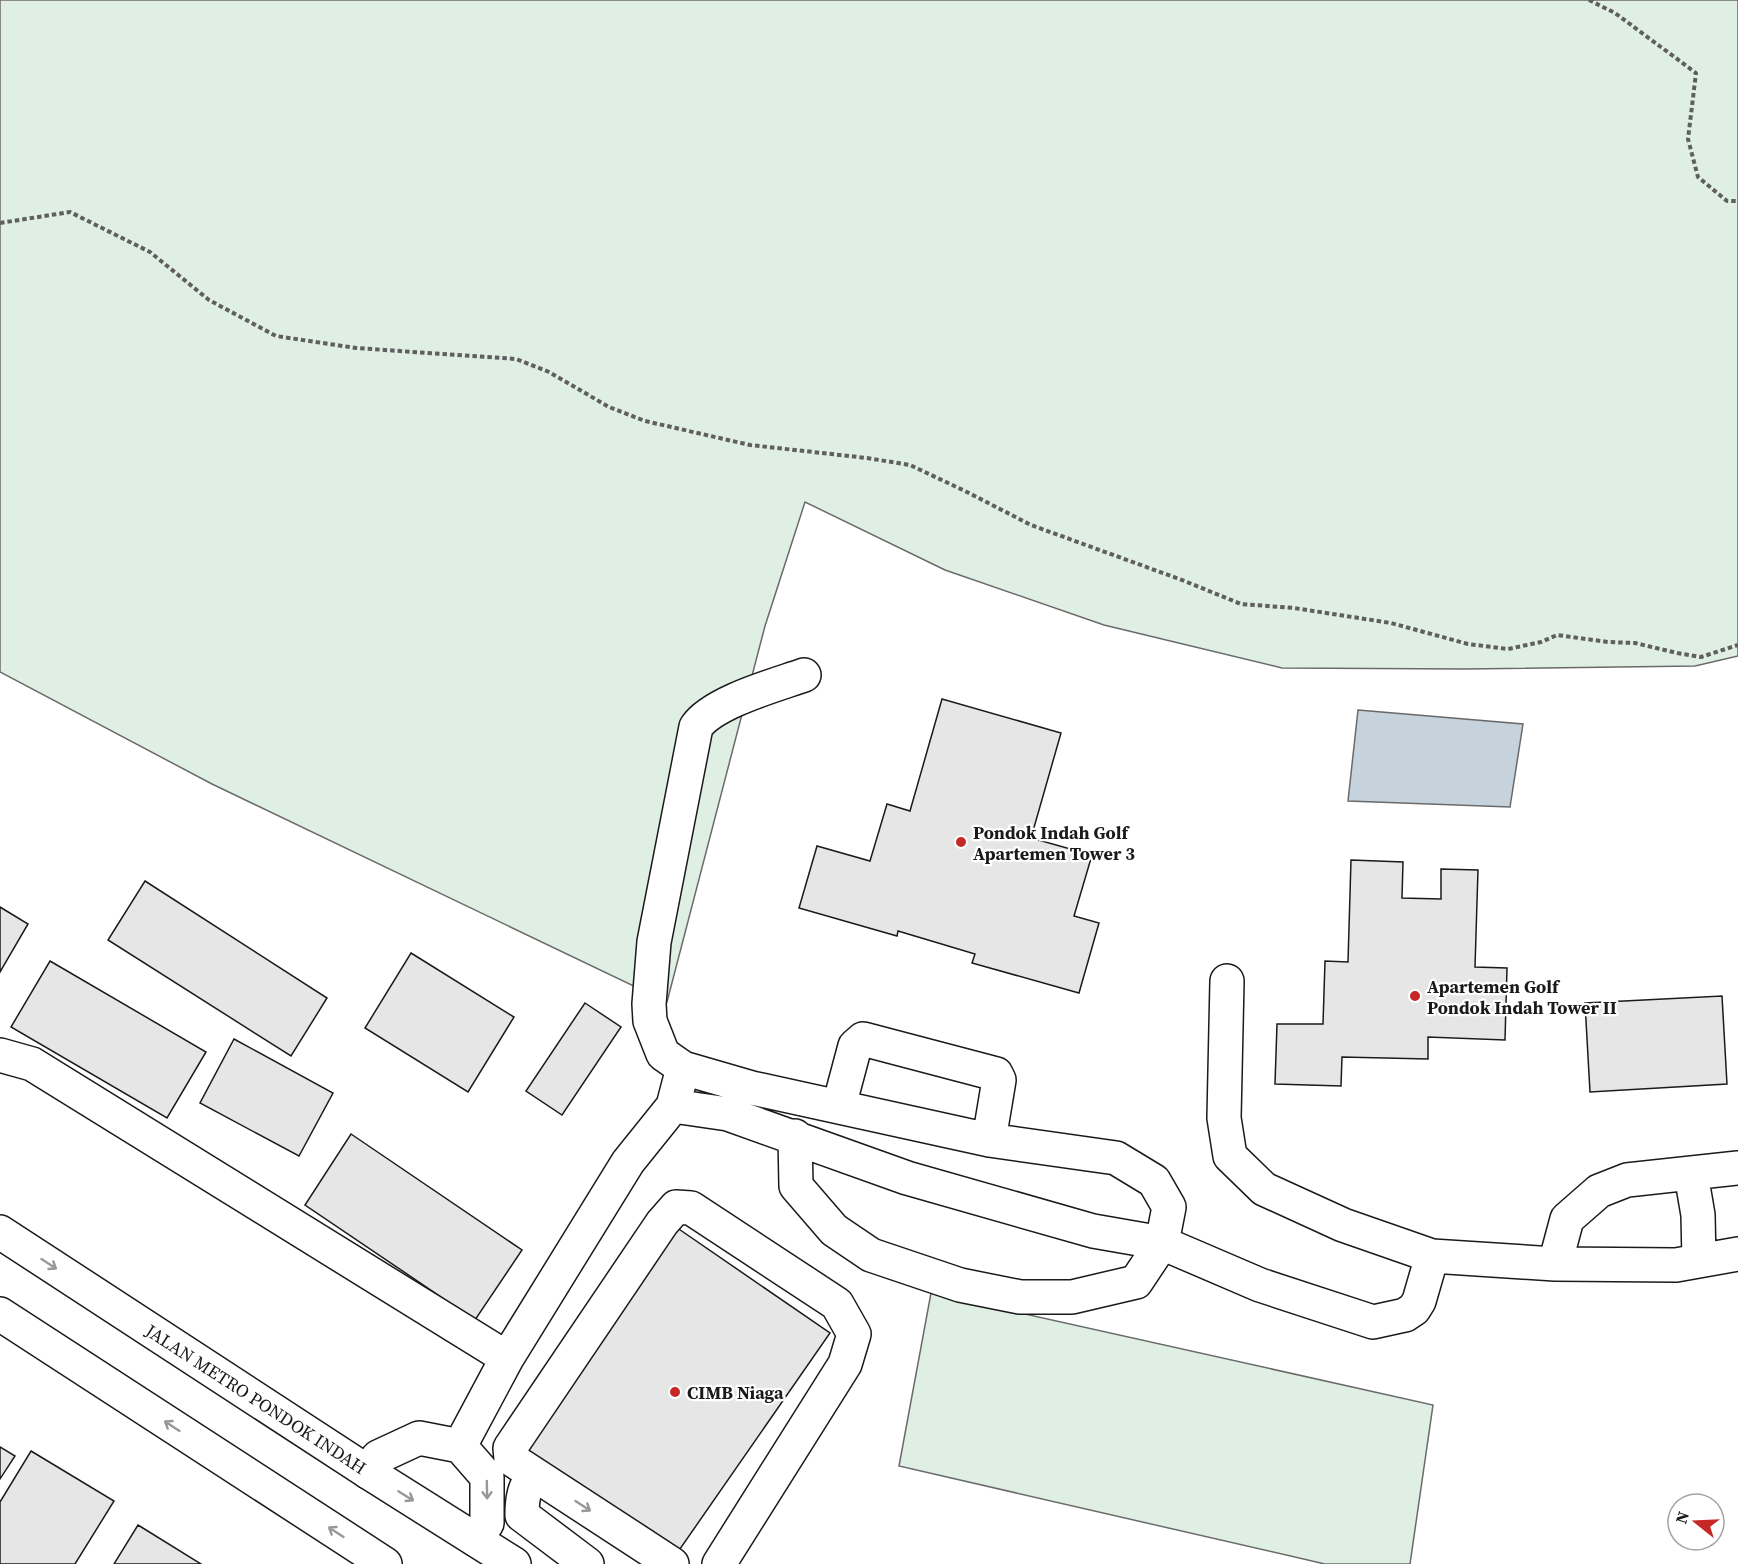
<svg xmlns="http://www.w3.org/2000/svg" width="1738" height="1564" font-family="'Source Serif 4',serif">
<rect width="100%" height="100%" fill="#fff"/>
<path fill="#e0efe3" stroke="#6a6a6a" stroke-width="1.5" d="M 0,0 L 1738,0 L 1738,656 L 1695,666 L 1465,669 L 1282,668 L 1104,625 L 945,570 L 805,502 L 765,626 L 667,1002 L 212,784 L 0,672 Z
M 931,1293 L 1433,1405 L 1410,1564 L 1325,1564 L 899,1466 Z"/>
<path fill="#c6d2dc" stroke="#6a6a6a" stroke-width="1.5" d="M 1358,710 L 1523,724 L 1510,807 L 1348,801 Z"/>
<path fill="#e6e6e6" stroke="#1a1a1a" stroke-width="1.5" d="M 942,699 L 1061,733 L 1031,838 L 1092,855 L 1074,916 L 1099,923 L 1079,993 L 972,963 L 975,954 L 898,931 L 897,936 L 799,908 L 817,846 L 870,861 L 887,804 L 910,811 Z
M 1351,860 L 1403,862 L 1402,898 L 1441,899 L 1441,869 L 1478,870 L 1475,967 L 1507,968 L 1505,1040 L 1428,1037 L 1428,1059 L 1342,1057 L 1341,1086 L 1275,1084 L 1277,1024 L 1323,1024 L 1325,961 L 1348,962 Z
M 145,881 L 327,998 L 291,1056 L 108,940 Z
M 0,907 L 28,924 L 0,972 Z
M 411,953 L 514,1017 L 468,1092 L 365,1028 Z
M 50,961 L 206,1052 L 167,1118 L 11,1027 Z
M 1722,996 L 1727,1084 L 1590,1092 L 1585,1003 Z
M 585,1003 L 621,1027 L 562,1115 L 526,1091 Z
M 234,1039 L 333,1093 L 299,1156 L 200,1103 Z
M 351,1134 L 522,1250 L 475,1320 L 305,1205 Z
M 673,1225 L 830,1333 L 673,1559 L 521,1451 Z
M 0,1447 L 15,1456 L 0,1479 Z
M 31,1451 L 114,1501 L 75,1564 L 0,1564 L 0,1502 Z
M 138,1525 L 201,1564 L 114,1564 Z"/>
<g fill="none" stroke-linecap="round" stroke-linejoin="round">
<g stroke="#1a1a1a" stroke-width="36">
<path id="minor" d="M 1227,981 L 1224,1118 L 1230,1156 L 1264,1189 L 1343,1225 L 1432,1256 L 1555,1264 L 1676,1265 L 1738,1254
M 0,1055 L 32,1064 L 507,1358
M 683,1068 L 663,1054 L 650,1021 L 649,1004 L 654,942 L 696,727 C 713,702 776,685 804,675
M 673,1106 L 728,1114 L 907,1178 L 1093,1231 L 1162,1243 L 1260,1285 L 1373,1322 L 1405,1315 L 1414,1309 L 1419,1301 L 1432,1256
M 839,1106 L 855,1046 L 863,1039 L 996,1074 L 999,1080 L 989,1140
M 1691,1174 L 1698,1215 L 1699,1261
M 1555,1264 L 1567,1219 L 1599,1191 L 1627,1180 L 1738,1168
M 460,1446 L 507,1358 L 628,1162 L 673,1106 L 683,1068 L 752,1088 L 989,1140 L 1116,1158 L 1154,1181 L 1169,1207 L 1162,1243 L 1136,1282 L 1072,1297 L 1020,1297 L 960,1285 L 871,1255 L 834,1230 L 796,1186 L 795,1136
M 368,1472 L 378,1457 L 419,1438 L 460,1446 L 487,1477 L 487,1523 L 476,1540
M 534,1474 C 524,1487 522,1499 522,1515 L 587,1564
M 672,1564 L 511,1459 L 510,1448 L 662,1223 L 676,1207 L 691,1208 L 837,1304 L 854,1334 L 845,1364 L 719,1564"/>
</g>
<g stroke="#1a1a1a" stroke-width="36">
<path id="highway" d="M 0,1232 L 368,1472 L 514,1564
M 0,1314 L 385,1564"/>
</g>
<path stroke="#5f5f5f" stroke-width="4" stroke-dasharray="4.5 3" stroke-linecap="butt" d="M 1589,0 L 1615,13 L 1696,73 L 1688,139 L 1698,177 L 1727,201 L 1738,201
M 0,223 L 70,212 L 150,252 L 209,300 L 276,336 L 356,348 L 516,359 L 549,372 L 609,407 L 645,421 L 750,445 L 867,458 L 910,465 L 965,491 L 1031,525 L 1182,580 L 1241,604 L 1294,608 L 1391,623 L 1468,644 L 1508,649 L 1541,642 L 1557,635 L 1608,642 L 1635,643 L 1677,653 L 1701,657 L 1738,645"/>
<use href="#minor" stroke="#fff" stroke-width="33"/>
<use href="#highway" stroke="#fff" stroke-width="33"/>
</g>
<defs><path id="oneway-shaft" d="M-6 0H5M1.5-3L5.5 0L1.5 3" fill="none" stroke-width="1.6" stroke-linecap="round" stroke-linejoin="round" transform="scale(1.5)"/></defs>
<g stroke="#989898">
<use href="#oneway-shaft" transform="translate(49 1264) rotate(33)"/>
<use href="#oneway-shaft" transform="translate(172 1426) rotate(-147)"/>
<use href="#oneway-shaft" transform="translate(487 1490) rotate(89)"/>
<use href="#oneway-shaft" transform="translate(406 1496) rotate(32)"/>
<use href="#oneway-shaft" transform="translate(583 1506) rotate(33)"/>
<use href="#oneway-shaft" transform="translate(336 1532) rotate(-147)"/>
</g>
<g fill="#c62828" stroke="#fff" stroke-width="2">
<circle cx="961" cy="842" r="6"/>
<circle cx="1415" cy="996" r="6"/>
<circle cx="675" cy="1392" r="6"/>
</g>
<g text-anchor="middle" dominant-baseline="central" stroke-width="4.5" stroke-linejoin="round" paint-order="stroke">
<g font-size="18" font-weight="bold" fill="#1a1a1a" stroke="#fff" text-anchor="start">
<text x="973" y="832">Pondok Indah Golf<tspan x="973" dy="21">Apartemen Tower 3</tspan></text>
<text x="1427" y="986">Apartemen Golf<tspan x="1427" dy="21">Pondok Indah Tower II</tspan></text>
<text x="687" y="1392">CIMB Niaga</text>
</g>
<g font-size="18" fill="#1a1a1a" stroke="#fff">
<text transform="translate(256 1399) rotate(33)">JALAN METRO PONDOK INDAH</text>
</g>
</g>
<g transform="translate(1696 1522) rotate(288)"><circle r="28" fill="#ffffff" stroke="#a3a3a3" stroke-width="1.5"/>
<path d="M0-4.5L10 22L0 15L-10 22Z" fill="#c62828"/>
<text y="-9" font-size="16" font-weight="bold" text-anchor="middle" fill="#1a1a1a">N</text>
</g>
</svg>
